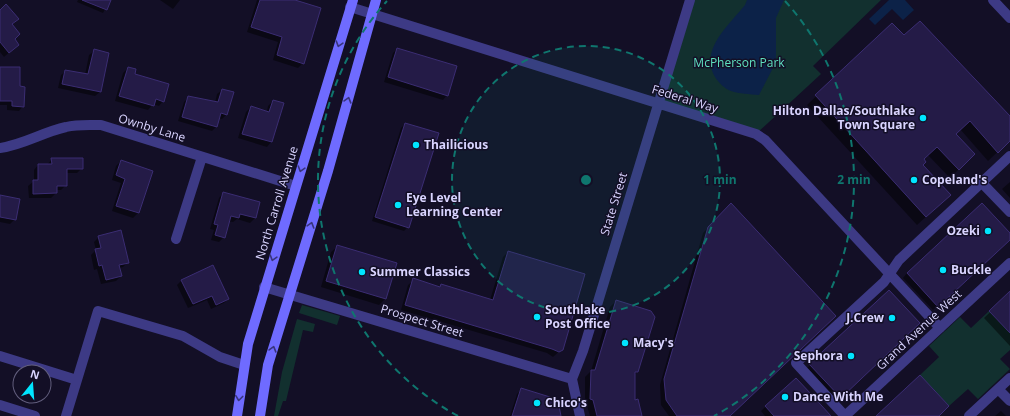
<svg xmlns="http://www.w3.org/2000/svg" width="1010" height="416" font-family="'Open Sans',sans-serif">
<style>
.green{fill:#12302f}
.water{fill:#0c2248}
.shadow{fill:#0007}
.building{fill:#241b47;stroke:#3b2d73}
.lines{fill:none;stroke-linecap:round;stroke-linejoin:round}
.minor{stroke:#3d3a85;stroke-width:10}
.secondary{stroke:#6f6bff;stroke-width:10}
.oneway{stroke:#38347d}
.ring{fill:none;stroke:#0f766e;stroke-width:2;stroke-dasharray:7 5}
.poi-dot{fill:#00e5ff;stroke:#130f26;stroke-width:1.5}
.labels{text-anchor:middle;stroke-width:3;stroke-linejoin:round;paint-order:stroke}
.park-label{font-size:12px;fill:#5fe0c0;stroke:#130f26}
.street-label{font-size:12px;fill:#d9d4ff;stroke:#130f26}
.poi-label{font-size:12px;font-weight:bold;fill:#d9d4ff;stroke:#130f26;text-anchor:start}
.centre{fill:#0f766e;stroke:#130f26;stroke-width:2}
.ring-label{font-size:12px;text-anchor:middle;font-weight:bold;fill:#0f766e;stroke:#130f26;stroke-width:3;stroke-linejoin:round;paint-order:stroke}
</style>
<rect width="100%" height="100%" fill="#130f26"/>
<path class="green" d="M690,0H881L813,66L821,74L756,134L658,104Z
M302,305L340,316L337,325L299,313Z
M1010,310V330L1008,331L1010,333V350L1000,359L1010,369L978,399L968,389L949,406L920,375L939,357L929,346L960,317L971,328L989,311L998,321Z
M297,319L315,324L313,332L303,330L286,401H283L278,416H274L282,372Z"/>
<path class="water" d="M747,0H784L776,18V62L759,95C750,94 739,94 731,91C725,89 718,82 715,77C699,50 729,25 745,5Z
M889,0H905L914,10L903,20L892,9L875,25L869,19Z"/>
<path class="shadow" d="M78,0H110L103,13L77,2Z
M160,0H180L173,9Z
M257,0H291L303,63L298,68L273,60L278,42L247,32Z
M0,11L17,19L11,25L13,49L4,57L0,52Z
M892,24L904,37L1010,118V140L988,161L960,129L955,134L965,163L950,178L928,155L923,160L921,165L941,203L917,225L807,105Z
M397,49L447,95L443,100L384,82L393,53Z
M94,51L100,92L95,96L58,88L61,75L66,71L85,75L89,55Z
M0,68L19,87L23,106L19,111L7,110V105H0Z
M128,68L163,101L159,106L153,104L148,110L115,101L123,73Z
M222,90L227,114L222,119L219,118L216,127L212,131L178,121L184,102L189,97L215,103L217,94Z
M273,101L271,142L267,147L238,138L246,112L251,107L267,112L268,106Z
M405,124L408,227L404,231L372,221L401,128Z
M52,159L82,168L77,173H66V185L61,190H56V193L51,198H29L28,186L34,181V170L38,165H47Z
M121,161L152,171L138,213L133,218L112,211L121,183L112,180L116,166Z
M1010,182V198L1002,189Z
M223,193L259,203L255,218L250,223L237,219L233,222L228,221L224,237L219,242L211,240L214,230L210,229L219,198Z
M0,196L15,219L10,224L0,222Z
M731,204L729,416H669L661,405L660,385L703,233Z
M1010,234V239L933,310L903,278L907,273Z
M99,237L128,262L123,267L119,268L121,276L116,281L101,284L97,269L94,270L91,255L96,250L94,242Z
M338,246L396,264L385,299L379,305L321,287L331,252Z
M508,252L562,349L553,357L547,353L401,310L408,285L414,280L439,287L441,285L490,300L503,257Z
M182,280L228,299L224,303L211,309L207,300L188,308L177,285Z
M889,291L919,323L836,402L805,370Z
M1010,293V346L984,318Z
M616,301L637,372L634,375V401L641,416H590L587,406L585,405V377L591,371L610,307Z
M796,379L830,416H765L761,411Z
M522,389L560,416H510L517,394Z
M1001,411L1006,416H995Z"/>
<path class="building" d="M82,0H111L107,10Z
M260,0H295L321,8L304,64L277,55L282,37L251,27Z
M6,4L19,19L12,24L20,34L15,39L19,45L9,53L0,42V10Z
M920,21L1010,116V141L998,153L970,121L956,134L975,154L959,170L937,147L924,159L926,162L923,165L951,195L926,217L815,95L892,23L904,35Z
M397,48L457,66L448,96L388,77Z
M94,49L109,53L101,92L62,84L65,70L88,74Z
M0,67H20V86L25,87L24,107L12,106V101H0Z
M128,67L136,69L135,74L169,84L164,102L156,99L154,106L119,96Z
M222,89L234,92L227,115L221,113L217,127L182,117L188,96L218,102Z
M273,100L284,103L272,142L242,134L251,106L269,112Z
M405,123L439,133L409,228L375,217Z
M51,158H83V169H67V186H57V193L33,194V180H38V164H52Z
M121,160L153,171L139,213L116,206L125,179L116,175Z
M223,192L260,202L256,218L240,214L239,218L231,216L225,238L215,235L218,225L214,224Z
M0,195L20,199L16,220L0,217Z
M731,203L836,316L730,416H677L666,400L664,379L708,227Z
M982,203L1010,233V240L938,307L907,273Z
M121,230L129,263L119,265L122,276L106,280L102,265L99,266L95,249L101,248L98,236Z
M337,245L397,263L386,299L326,281Z
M508,251L585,274L563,350L559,352L552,349L405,305L413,278L440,287L441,284L493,300Z
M213,265L229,299L216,305L212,296L193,304L181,280Z
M889,290L920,323L841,398L809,364Z
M1010,291V333L989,311Z
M616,300L651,311L655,317L638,372H635V400L638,399L642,416H597L593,400L590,399L591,370H595Z
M920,375L949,406L939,416H876Z
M796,378L812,395L831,416H774L765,406Z
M521,388L550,397L559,406L561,416H512Z"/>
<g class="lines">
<path class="minor" d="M993,0L1010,18
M350,7L756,134L765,140L940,328
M0,148C23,145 43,132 66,127C78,124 89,125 101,125L296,186
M982,183L1010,212
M176,239L202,157
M264,287L572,379
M0,356L77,380
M998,389L1010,401
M0,405L35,416
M66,416L98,311L183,336L220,357L244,365
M580,416L572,379L583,351L690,0
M845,416L796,363L884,282L899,260L1010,156
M845,416L1010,263
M969,416L1010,378"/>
<path class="secondary" d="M237,416L248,344L353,0
M260,416L268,365L328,171L376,0"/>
</g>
<defs><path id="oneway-chevron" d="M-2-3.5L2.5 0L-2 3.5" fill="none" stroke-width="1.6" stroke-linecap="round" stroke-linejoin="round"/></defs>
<g class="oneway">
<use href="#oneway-chevron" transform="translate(339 44) rotate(107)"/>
<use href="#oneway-chevron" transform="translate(348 100) rotate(-74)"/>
<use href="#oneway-chevron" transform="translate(301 169) rotate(107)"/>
<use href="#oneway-chevron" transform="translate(311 225) rotate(-73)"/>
<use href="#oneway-chevron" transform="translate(273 258) rotate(107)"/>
<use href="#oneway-chevron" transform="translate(273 349) rotate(-74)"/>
<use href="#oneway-chevron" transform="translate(239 398) rotate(97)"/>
</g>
<circle cx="586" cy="180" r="134" fill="#0f766e" fill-opacity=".12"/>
<g class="ring">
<circle cx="586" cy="180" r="134"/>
<path d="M458 416A268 268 0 0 1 387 1M785 1A268 268 0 0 1 714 416"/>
</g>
<g class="poi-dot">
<circle cx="923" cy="118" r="4"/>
<circle cx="416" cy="145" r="4"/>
<circle cx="914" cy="180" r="4"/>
<circle cx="398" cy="205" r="4"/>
<circle cx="988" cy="231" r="4"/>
<circle cx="943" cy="270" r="4"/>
<circle cx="362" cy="272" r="4"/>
<circle cx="537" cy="317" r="4"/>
<circle cx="892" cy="318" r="4"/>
<circle cx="625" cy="343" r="4"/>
<circle cx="851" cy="356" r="4"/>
<circle cx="785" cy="397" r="4"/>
<circle cx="537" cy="403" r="4"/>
</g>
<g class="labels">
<g class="park-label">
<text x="739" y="67">McPherson Park</text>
</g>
<g class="street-label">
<text transform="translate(685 99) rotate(17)" y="4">Federal Way</text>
<text transform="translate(152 128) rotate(17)" y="4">Ownby Lane</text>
<text transform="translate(277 203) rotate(-73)" y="4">North Carroll Avenue</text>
<text transform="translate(614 204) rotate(-73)" y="4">State Street</text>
<text transform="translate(422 321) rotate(17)" y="4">Prospect Street</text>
<text transform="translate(919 330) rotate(-43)" y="4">Grand Avenue West</text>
</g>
<g class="poi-label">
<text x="915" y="115" text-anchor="end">Hilton Dallas/Southlake<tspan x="915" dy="14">Town Square</tspan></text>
<text x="424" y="149">Thailicious</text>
<text x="922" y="184">Copeland's</text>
<text x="406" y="202">Eye Level<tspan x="406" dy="14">Learning Center</tspan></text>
<text x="980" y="235" text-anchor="end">Ozeki</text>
<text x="951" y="274">Buckle</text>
<text x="370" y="276">Summer Classics</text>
<text x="545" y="314">Southlake<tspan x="545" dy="14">Post Office</tspan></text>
<text x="884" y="322" text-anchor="end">J.Crew</text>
<text x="633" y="347">Macy's</text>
<text x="843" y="360" text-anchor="end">Sephora</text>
<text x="793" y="401">Dance With Me</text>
<text x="545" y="407">Chico's</text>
</g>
</g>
<circle cx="586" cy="180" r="6" class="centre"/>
<g class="ring-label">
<text x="720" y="184">1 min</text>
<text x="854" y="184">2 min</text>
</g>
<g transform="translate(32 384) rotate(17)"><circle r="19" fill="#130f26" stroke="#625e7d"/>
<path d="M0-3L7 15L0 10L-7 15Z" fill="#00e5ff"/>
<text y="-6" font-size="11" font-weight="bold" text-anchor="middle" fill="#d9d4ff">N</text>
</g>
</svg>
